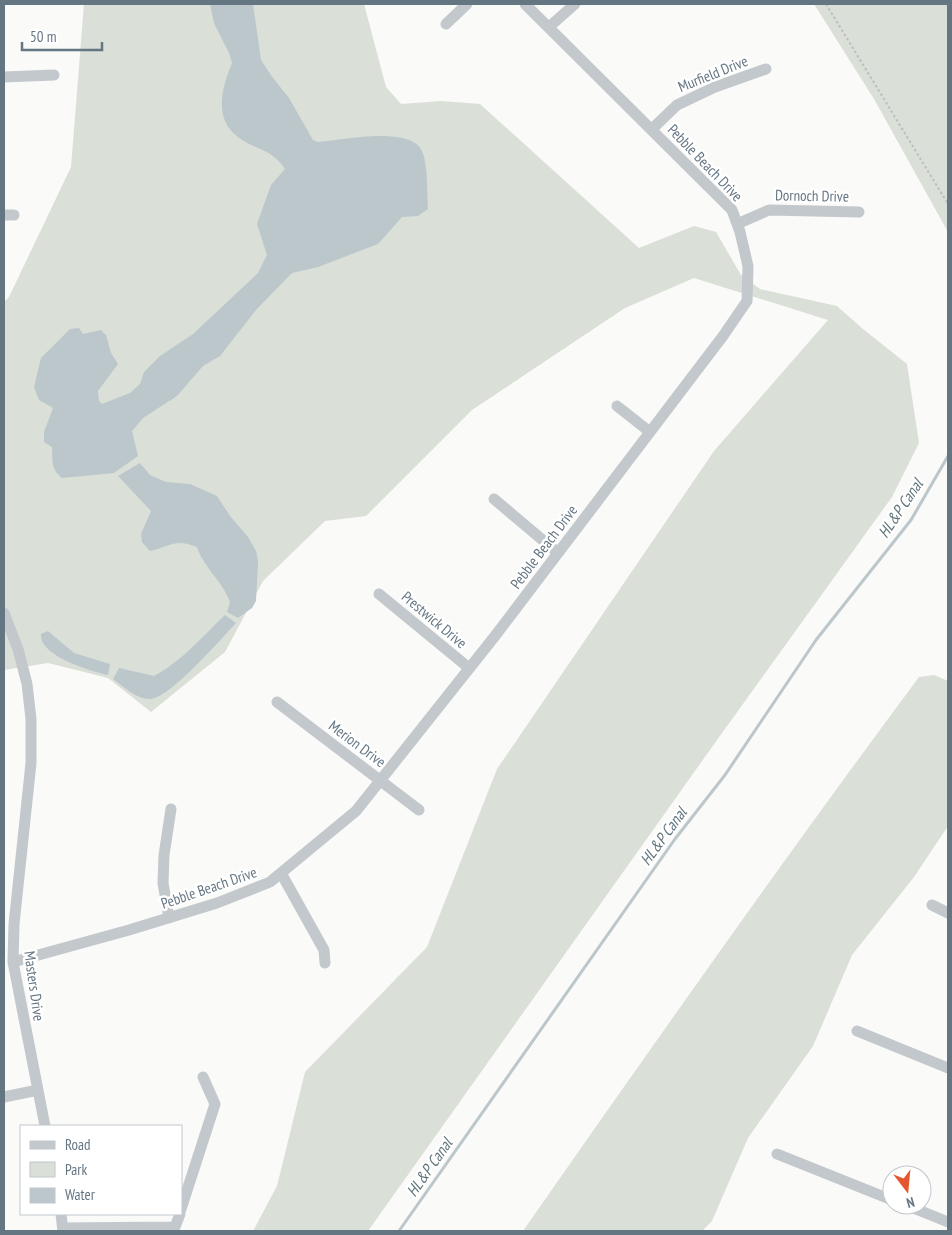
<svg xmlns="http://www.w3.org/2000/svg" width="952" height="1235" font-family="'PT Sans Narrow',sans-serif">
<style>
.green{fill:#dadfd7}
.water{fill:#bbc7cb}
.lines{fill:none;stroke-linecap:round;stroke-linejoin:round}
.stream{stroke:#bbc7cb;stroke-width:3}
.path{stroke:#bbbfc2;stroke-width:2;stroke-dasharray:2.5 2.5;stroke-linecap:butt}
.minor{stroke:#c3c8cc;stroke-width:11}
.labels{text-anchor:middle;stroke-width:5;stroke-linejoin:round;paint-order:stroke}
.street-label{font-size:15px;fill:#657683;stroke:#fff}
.water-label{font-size:16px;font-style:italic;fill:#60757c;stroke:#fff}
</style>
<rect width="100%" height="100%" fill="#fafaf8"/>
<path class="green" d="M84,4H364L386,87L401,104L441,101L480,104L639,248L694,226L716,232L741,275L760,289L837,306L863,329L907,364L919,443L892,497L712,747L368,1231H253L277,1186L305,1072L427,947L497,769L714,451L828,320L694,278L625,308L472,410L366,516L325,521L263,581L225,652L151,712L108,678L48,663L4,670V302L9,297L71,167Z
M814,4H948V232L874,99Z
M934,675L948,681V826L914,877L852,955L813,1046L748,1138L712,1221L702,1231H523C653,1045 783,860 919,677Z"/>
<path class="water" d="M210,4H253L261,60L273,78L289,98L313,140L318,142C340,140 411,125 422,151C428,164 427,194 428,209L418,216L402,217L378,244L318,267L292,273L256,310L220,356L203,366L177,396L143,418L132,431L138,456L114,473L62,478C50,468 53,461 52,447L44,442V432L53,408L39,400L34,387L41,358L70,329L79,328L83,334L101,330L106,335L111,353L118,364L98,391L99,401L102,404L130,393L140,384L144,372L160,356L193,334L258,273L267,255L257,224L271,185L285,169C271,148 256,151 238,137C213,118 222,88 232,63L229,53L214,23Z
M140,463L150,475L166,482L190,484L217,496L230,516L248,537L256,551L258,561L256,601L252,608L238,618L227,612L230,602C223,582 204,568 197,547C175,538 171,546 150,551L142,542L141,534L151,511L118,476Z
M225,615L236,623C221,639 169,699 150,699C136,699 124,687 113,679L119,668L154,676C182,661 203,636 225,615Z
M48,631L74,653L110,664L108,675C90,671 39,656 41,634Z"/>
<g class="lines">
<path class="stream" d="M399,1231L675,839L725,775L816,640L911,520L948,456"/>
<path class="path" d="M826,4L948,204"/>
<path class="minor" d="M446,24L467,4
M549,27L575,4
M4,77L54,75
M652,129L677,105L715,87L766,69
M4,215H14
M737,224L769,210L859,212
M617,406L650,432
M494,499L558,553
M379,594L469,668
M4,613L18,649L27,684L31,719V763L14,924L13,962L45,1126
M277,702L419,810
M281,873L324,950L325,963
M932,905L948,913
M169,918L163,883L164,855L171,809
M13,962L129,930L217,903L270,882L356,811L495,636L723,336L747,301L748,266L740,232L732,210L525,4
M857,1031L948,1068
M4,1097L38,1090
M777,1154L892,1200
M906,1205L948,1222
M181,1209L215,1104L203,1077
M61,1214L63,1231
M63,1228L175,1227L180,1214"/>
</g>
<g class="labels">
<g class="street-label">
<text transform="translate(713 74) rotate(-22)" y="5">Murfield Drive</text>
<text transform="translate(705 163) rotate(46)" y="5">Pebble Beach Drive</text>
<text transform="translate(812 196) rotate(1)" y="5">Dornoch Drive</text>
<text transform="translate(544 547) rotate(-53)" y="5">Pebble Beach Drive</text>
<text transform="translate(434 620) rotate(40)" y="5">Prestwick Drive</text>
<text transform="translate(357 744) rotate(37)" y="5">Merion Drive</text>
<text transform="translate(209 888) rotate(-19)" y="5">Pebble Beach Drive</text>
<text transform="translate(34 986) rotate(82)" y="5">Masters Drive</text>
</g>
<g class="water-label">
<text transform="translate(900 508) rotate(-56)" y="6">HL&amp;P Canal</text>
<text transform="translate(663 836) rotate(-54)" y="6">HL&amp;P Canal</text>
<text transform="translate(429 1167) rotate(-55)" y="6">HL&amp;P Canal</text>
</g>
</g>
<rect width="952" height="1235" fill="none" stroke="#657683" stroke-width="10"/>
<rect x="20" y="1125" width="162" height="90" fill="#ffffff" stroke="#c1c8cd"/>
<rect x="30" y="1141" width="25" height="8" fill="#c3c8cc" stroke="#c1c8cd"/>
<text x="65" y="1150" font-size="15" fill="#657683">Road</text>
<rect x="30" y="1162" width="25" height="15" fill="#dadfd7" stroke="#c1c8cd"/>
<text x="65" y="1175" font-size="15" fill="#657683">Park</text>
<rect x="30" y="1188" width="25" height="15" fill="#bbc7cb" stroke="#c1c8cd"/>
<text x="65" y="1200" font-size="15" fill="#657683">Water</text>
<g transform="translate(907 1190) rotate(164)"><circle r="24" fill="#ffffff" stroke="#c1c8cd"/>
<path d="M0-4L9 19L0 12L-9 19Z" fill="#e4572e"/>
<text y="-8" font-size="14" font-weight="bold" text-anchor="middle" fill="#657683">N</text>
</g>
<path d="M22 42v8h80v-8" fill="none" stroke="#657683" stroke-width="2.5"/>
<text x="30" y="42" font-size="15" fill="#657683" stroke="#ffffff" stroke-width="4" paint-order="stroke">50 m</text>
</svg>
